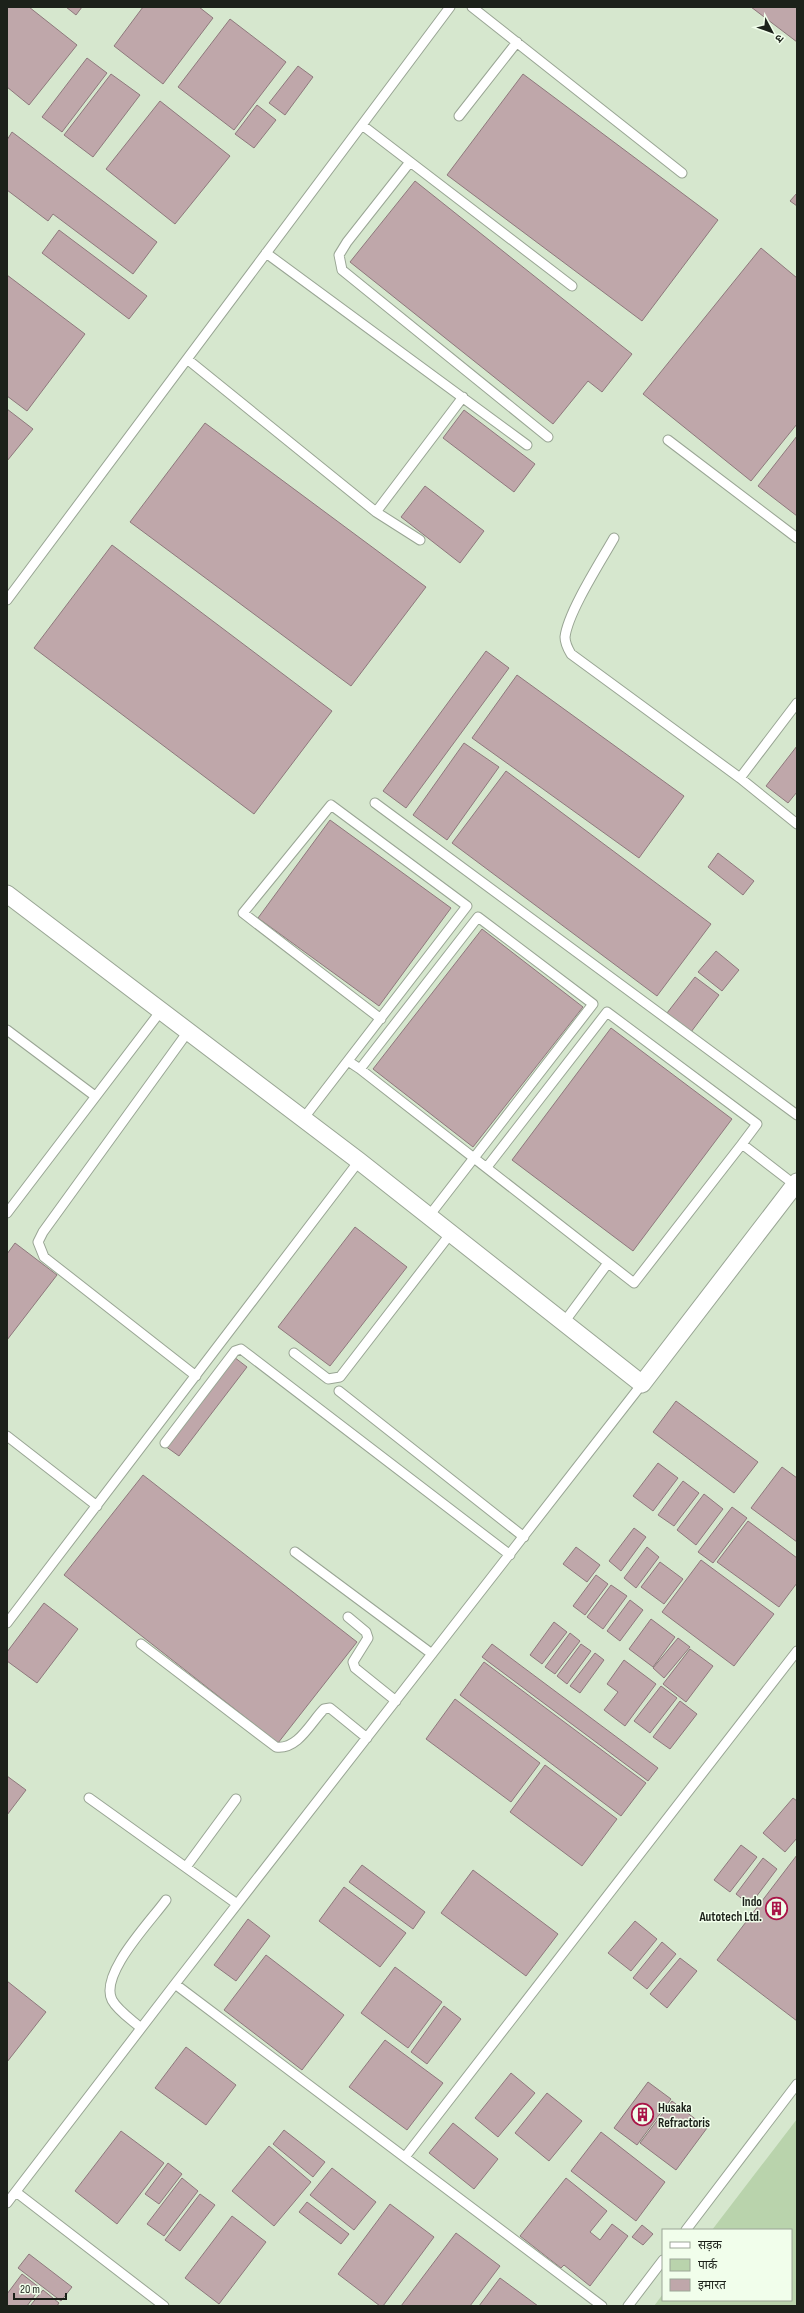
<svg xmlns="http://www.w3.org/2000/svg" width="804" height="2313" font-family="'Sofia Sans Condensed','Noto Sans Devanagari',sans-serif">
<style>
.built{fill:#d6e7ce;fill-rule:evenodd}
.green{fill:#b9d3ac}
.building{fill:#bfa7aa;stroke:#8e797c}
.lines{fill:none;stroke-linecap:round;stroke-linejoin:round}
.lane-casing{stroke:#99a594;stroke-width:11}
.street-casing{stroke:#99a594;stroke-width:19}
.lane{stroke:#fff;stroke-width:9}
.street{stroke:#fff;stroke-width:17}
.labels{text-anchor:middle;stroke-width:3;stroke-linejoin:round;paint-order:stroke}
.poi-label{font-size:13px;font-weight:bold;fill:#1c211a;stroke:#f1feeb;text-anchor:end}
</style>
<rect width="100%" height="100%" fill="#e4f0de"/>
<path class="built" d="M7,7H797V2306H7ZM663,2230H791V2300H663Z"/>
<path class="green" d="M797,2119V2306H654L663,2294V2300H791V2230H712Z"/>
<path class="building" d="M7,7H29L77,45L29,105L7,87Z
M66,7H82L76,15Z
M143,7H199L213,18L163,84L114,46Z
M751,7H797V42Z
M230,19L286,62L234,130L178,87Z
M87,58L107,73L62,132L42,117Z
M298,66L313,77L285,115L269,103Z
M111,74L140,95L93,157L64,135Z
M523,74L718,220L642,321L447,175Z
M160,101L230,156L175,224L106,169Z
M257,105L276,120L254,148L235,134Z
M12,132L157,242L133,274L53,214L48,221L7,190V140Z
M415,181L632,354L602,392L588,381L553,424L350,262Z
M797,193V206L790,201Z
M59,230L147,296L129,319L42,253Z
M761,248L797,278V424L751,481L643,394Z
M7,275L85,334L27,411L7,396Z
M7,409L33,429L7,461Z
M464,410L535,464L514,492L443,438Z
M205,423L426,587L351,686L130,522Z
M797,436V516L758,486Z
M425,486L484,531L460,563L401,517Z
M112,545L332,711L254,814L34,648Z
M486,651L509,668L406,808L383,791Z
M517,675L684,796L639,858L472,738Z
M464,743L499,767L447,840L413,815Z
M797,746V792L788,803L766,786Z
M506,771L711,924L657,996L452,843Z
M330,820L451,908L379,1006L258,918Z
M718,853L754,881L743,895L708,867Z
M482,929L583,1007L473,1147L373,1069Z
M716,951L739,970L722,991L698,972Z
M695,977L719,995L691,1032L667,1013Z
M611,1028L732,1119L633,1251L512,1160Z
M355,1227L407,1267L330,1366L278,1327Z
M15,1243L57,1275L7,1340V1254Z
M234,1357L247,1367L179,1456L165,1446Z
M676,1401L758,1462L734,1493L653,1432Z
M658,1463L678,1478L653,1511L633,1496Z
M782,1467L797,1478V1542L751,1508Z
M143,1475L357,1642L278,1743L64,1575Z
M683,1481L699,1493L674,1526L658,1515Z
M704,1494L723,1509L696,1545L677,1530Z
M732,1507L747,1518L713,1563L698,1552Z
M748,1521L797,1558V1583L779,1607L717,1562Z
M634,1528L646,1537L621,1571L609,1561Z
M576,1547L600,1565L587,1582L563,1564Z
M647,1547L659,1557L636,1588L624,1578Z
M701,1560L774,1614L734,1666L662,1612Z
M660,1562L683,1579L664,1604L641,1587Z
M596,1575L608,1584L585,1615L573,1606Z
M611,1585L627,1596L603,1629L587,1617Z
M630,1600L643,1610L620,1641L607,1631Z
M44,1603L78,1629L37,1683L7,1661V1652Z
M651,1619L675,1637L653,1667L629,1649Z
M554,1622L567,1632L542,1664L530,1655Z
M570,1633L580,1641L555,1674L545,1667Z
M678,1638L690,1647L664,1678L653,1668Z
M492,1644L658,1768L648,1781L482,1657Z
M581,1644L591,1651L567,1684L557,1676Z
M690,1649L713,1666L686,1702L663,1684Z
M595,1653L604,1660L580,1693L570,1686Z
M624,1660L656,1684L625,1726L604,1710L618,1692L607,1684Z
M484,1662L646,1783L621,1816L460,1695Z
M661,1686L677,1698L650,1733L634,1721Z
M455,1699L540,1763L511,1802L426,1739Z
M680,1701L697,1714L670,1749L653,1737Z
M545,1765L617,1819L582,1866L510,1812Z
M7,1776L26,1790L7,1815Z
M793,1798L797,1801V1838L785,1852L763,1833Z
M741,1845L757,1857L730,1892L714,1880Z
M797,1855V2021L717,1960Z
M763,1858L777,1869L750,1905L736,1894Z
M362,1865L425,1912L413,1929L349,1882Z
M473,1870L558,1934L526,1976L441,1913Z
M344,1887L406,1933L380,1967L319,1921Z
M248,1919L270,1936L236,1981L214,1965Z
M635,1921L657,1939L631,1971L608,1953Z
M662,1942L676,1954L647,1989L633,1978Z
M266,1955L344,2015L302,2070L224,2010Z
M680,1958L697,1971L667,2008L650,1994Z
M395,1967L442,2002L408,2048L361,2013Z
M7,1981L46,2012L7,2062Z
M444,2006L461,2019L427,2064L411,2052Z
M385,2040L443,2083L407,2130L349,2087Z
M186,2047L236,2085L206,2125L155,2088Z
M511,2073L535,2093L498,2137L475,2118Z
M648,2082L671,2099L637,2145L614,2128Z
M547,2093L582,2121L549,2161L515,2133Z
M672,2101L707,2128L676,2170L640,2143Z
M453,2123L498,2159L474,2189L429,2153Z
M284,2130L325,2162L313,2177L273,2144Z
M121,2131L164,2163L117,2224L75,2191Z
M601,2132L665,2182L636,2221L571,2171Z
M269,2146L311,2182L274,2226L232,2191Z
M168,2163L182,2174L159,2204L145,2194Z
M332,2168L376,2202L354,2230L310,2195Z
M182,2178L198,2191L164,2236L147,2224Z
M566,2178L607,2211L590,2232L600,2240L612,2224L628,2236L590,2286L564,2265L561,2268L520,2236Z
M200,2194L215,2205L180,2251L165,2240Z
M307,2202L349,2234L341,2244L299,2212Z
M390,2204L434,2237L383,2306H380L338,2274Z
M232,2216L266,2242L219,2304L185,2278Z
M642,2225L653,2234L643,2245L632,2237Z
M456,2233L500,2266L470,2306H401Z
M29,2254L72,2287L61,2301L18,2268Z
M22,2274L40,2288L27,2306H7V2294Z
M500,2278L538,2306H479Z
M43,2290L59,2303L57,2306H30Z"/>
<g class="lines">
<defs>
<path id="lane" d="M472,7L682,173
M459,116L517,42
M362,125L572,286
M410,162L347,242L339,255L342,270L548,437
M266,253L527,445
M187,359L376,512L420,540
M668,440L797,538
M376,512L463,397
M614,538C601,561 568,612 565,637C565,644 568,649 571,654L740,778L797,824
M7,600L450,7
M740,778L797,703
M375,803L797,1115
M7,1030L95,1096
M187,1033L43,1232L38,1242L44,1257L196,1376
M348,1061L360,1069L478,917L593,1004L429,1216
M360,1069L634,1283L742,1144L795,1185
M303,1119L467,906L331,805L243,913L381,1019
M487,1167L607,1012L757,1124L742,1144
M7,1213L160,1012
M565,1321L608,1263
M294,1353L328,1379L340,1377L451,1233
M339,1391L524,1537
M7,1436L97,1506
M165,1443L235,1351L241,1349L510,1555
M295,1552L432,1654
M348,1617L366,1632L368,1638L353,1662L355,1668L396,1701
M7,1623L359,1161
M141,1644L276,1747C298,1750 311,1722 324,1709L330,1708L335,1712L367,1738
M89,1798L237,1904
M186,1867L236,1799
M175,1984L602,2306
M141,2028C132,2020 118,2011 112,2000C99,1974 151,1921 166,1900
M405,2157L797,1651
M16,2192L164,2306
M7,2203L175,1984L642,1384
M686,2230L797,2084
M628,2306L663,2260"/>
<path id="street" d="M7,894L359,1161L642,1384L797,1182"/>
</defs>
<use href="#lane" class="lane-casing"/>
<use href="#street" class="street-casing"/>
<use href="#lane" class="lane"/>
<use href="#street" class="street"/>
</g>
<defs>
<symbol id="building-ring" viewBox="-11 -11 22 22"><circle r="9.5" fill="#f1feeb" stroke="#a91448" stroke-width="1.5"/><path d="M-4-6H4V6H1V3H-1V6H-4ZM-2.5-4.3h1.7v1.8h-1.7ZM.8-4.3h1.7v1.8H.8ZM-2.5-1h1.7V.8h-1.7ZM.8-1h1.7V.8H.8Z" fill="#a91448"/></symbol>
</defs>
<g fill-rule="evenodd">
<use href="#building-ring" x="764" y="1896" width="25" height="25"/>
<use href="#building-ring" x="630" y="2102" width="25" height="25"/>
</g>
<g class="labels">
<g class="poi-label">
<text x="762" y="1906">Indo<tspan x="762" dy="15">Autotech Ltd.</tspan></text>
<text x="658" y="2112" text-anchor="start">Husaka<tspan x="658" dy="15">Refractoris</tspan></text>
</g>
</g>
<rect width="804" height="2313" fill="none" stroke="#1c211a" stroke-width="16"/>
<rect x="662" y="2229" width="130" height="72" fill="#f1feeb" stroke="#9ca697"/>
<rect x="670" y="2242" width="20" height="6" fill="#ffffff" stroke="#9ca697"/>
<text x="698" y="2249" font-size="12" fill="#1c211a">सड़क</text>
<rect x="670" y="2259" width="20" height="12" fill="#b9d3ac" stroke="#9ca697"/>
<text x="698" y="2269" font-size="12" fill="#1c211a">पार्क</text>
<rect x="670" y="2279" width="20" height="12" fill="#bfa7aa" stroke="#9ca697"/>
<text x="698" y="2289" font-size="12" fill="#1c211a">इमारत</text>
<g transform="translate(772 32) rotate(131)" stroke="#f1feeb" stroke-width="3" paint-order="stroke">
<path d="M0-3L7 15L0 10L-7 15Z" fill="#1c211a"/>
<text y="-6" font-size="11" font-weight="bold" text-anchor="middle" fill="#1c211a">उ</text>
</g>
<path d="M14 2293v6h52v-6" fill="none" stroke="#1c211a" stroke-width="2"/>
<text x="20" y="2293" font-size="12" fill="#1c211a" stroke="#f1feeb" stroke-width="3" paint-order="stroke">20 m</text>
</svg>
